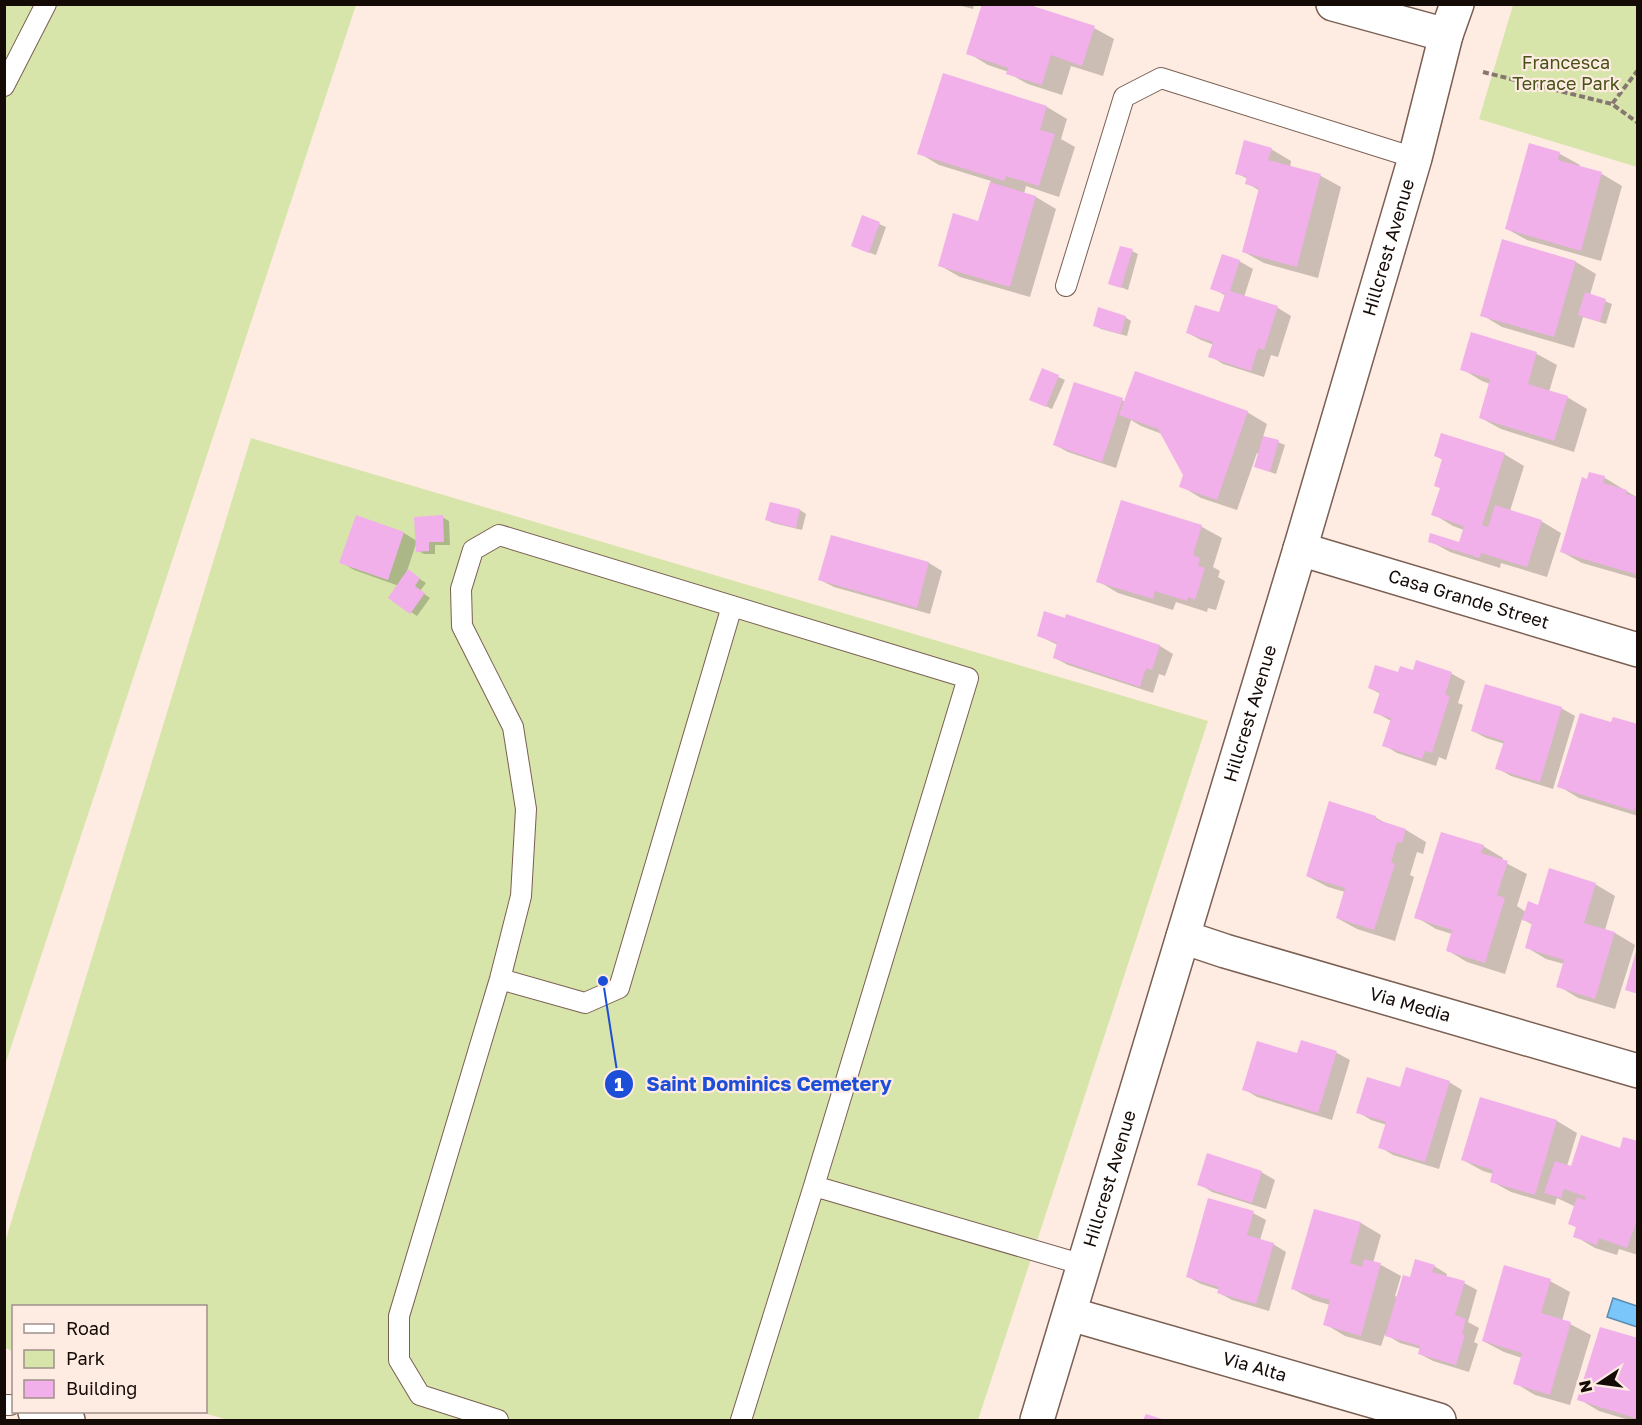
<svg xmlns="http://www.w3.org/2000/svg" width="1642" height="1425" font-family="'Golos Text',sans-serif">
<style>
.green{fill:#d7e5aa}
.water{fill:#7ac5fa;stroke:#5b8db1;stroke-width:1.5}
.shadow{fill:#0003}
.building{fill:#f1b0ea}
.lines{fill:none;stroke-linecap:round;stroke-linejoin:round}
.lane-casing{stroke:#7a5f52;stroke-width:22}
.street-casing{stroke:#7a5f52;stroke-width:36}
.path{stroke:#867871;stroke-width:4;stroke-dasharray:6 3;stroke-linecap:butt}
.lane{stroke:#fff;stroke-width:20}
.street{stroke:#fff;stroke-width:33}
.labels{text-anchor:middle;stroke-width:4.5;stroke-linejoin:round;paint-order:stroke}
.park-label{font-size:18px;fill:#475217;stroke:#feebe2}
.street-label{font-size:18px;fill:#140a06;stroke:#feebe2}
.leader{fill:none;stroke:#1d4ed8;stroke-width:2}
.callout-dot{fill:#1d4ed8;stroke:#feebe2;stroke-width:2}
.mark-label{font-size:18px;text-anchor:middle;font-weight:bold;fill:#fff}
.callout-label{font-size:20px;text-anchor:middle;font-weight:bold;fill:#1d4ed8;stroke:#feebe2;stroke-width:4.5;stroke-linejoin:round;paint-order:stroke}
</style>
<rect width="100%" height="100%" fill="#feebe2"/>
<path class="green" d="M5,5H356L5,1065Z
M1513,5H1637V167L1479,119Z
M251,438L1208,721L978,1420H228L200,1412H206V1306H14L13,1351L5,1348V1242Z"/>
<path class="water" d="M1613,1298L1637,1306V1327L1607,1317Z"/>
<path class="shadow" d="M954,4H974L973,9Z
M1094,28L1114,39L1103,76L1071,66L1062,95L1028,84L1008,73L1009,72L988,65L968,53Z
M944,75L1047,107L1067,119L1061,139L1075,147L1059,197L1026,186L1024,194L1036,197L1056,209L1030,297L960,277L939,265L979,222L991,181L939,165L919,153Z
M1531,145L1560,154L1580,165L1579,168L1602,174L1622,186L1601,261L1527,240L1507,229Z
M1271,149L1291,161L1290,168L1321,176L1341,187L1318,278L1264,263L1244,252L1260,191L1247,183L1248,179L1236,173Z
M863,217L886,227L876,255L859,249Z
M1503,241L1576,262L1596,274L1590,295L1612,304L1606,324L1583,317L1574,348L1502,327L1482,315Z
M1132,251L1138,254L1128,290L1110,283Z
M1239,261L1253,269L1244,297L1278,308L1291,316L1278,357L1271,355L1264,377L1223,364L1210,356L1214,345L1201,340L1188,333L1220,314L1226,296L1212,288Z
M1125,317L1131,321L1127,336L1101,329L1094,325Z
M1472,334L1537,354L1557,365L1549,392L1567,397L1587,409L1574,452L1501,429L1481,418L1490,384L1482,381L1462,369Z
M1043,370L1065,380L1052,409L1037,402Z
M1122,400L1126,402L1247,412L1267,424L1263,437L1278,442L1285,445L1276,474L1256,467L1259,454L1257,453L1237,510L1201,498L1181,486L1185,475L1162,434L1141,426L1131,420L1116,468L1068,452L1055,445Z
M1504,454L1524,466L1510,511L1541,521L1561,533L1547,577L1501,563L1500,568L1450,552L1430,541L1460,544L1464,530L1453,526L1433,514L1441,488L1443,460L1436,456Z
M1590,474L1605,478L1638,498V579L1582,563L1562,552Z
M1122,502L1202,527L1222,538L1213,567L1220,571L1218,577L1225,581L1216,610L1208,608L1207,612L1176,602L1173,610L1118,593L1098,581Z
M800,510L806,514L802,530L773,523L767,520Z
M442,517L449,521L450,545H435V554H424L418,551Z
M404,533L417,541L407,571L426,583L420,591L430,598L417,616L390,598L399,586L354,570L341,562Z
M832,537L929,563L942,571L930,614L834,587L820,580Z
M1067,616L1160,646L1173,654L1165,676L1159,674L1153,693L1068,665L1055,658L1058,645L1039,636L1066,620Z
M1417,662L1452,674L1465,681L1458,703L1463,705L1446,760L1439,757L1436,766L1397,753L1384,745L1391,721L1375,712L1381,694L1369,688L1399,674L1414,672Z
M1561,708L1575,716L1553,789L1511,776L1497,768L1505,744L1486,738L1473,731Z
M1612,724L1638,726V816L1579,798L1559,786Z
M1375,817L1389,825L1406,830L1426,842L1423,854L1417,852L1410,875L1414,877L1395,941L1357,929L1337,918L1345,892L1328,887L1307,876Z
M1483,846L1503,858L1502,861L1527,874L1517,906L1526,912L1595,884L1615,896L1605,930L1615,933L1635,945L1615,1009L1578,998L1558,986L1564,964L1546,959L1526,947L1533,925L1522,919L1505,974L1467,962L1447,950L1452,934L1436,929L1416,917Z
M1302,1042L1337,1053L1350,1060L1332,1120L1257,1097L1244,1089L1298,1055Z
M1449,1082L1462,1090L1439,1169L1393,1155L1380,1147L1387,1125L1371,1120L1358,1112L1401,1089Z
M1481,1099L1557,1121L1577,1133L1567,1166L1572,1168L1638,1143V1255L1619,1249L1617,1255L1595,1248L1575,1236L1578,1228L1570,1224L1576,1207L1557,1198L1555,1205L1511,1192L1491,1181L1493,1174L1483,1171L1463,1160Z
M1261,1172L1275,1180L1266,1209L1212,1192L1199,1184Z
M1315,1210L1361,1223L1381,1235L1373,1263L1381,1265L1401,1276L1395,1296L1398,1297L1411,1279L1434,1266L1447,1274L1446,1277L1464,1283L1477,1290L1468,1322L1479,1328L1474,1342L1478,1344L1469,1372L1433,1361L1420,1354L1421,1349L1400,1343L1385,1334L1381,1346L1345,1336L1325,1324L1330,1305L1313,1300L1293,1289Z
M1253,1213L1266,1220L1260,1240L1273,1244L1286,1252L1269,1311L1232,1300L1219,1293L1220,1290L1201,1284L1188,1277Z
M1550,1281L1570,1292L1562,1321L1570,1324L1591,1335L1570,1405L1535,1395L1515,1383L1522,1358L1504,1352L1483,1341Z
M1638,1340V1420H1629L1599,1411L1579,1399Z"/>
<path class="building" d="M982,4H1027L1095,26L1082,66L1051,55L1042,85L1006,74L1008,68L966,54Z
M943,73L1047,106L1040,130L1055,134L1039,186L1006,176L1004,181L917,154Z
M1244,140L1272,148L1268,160L1321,174L1297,267L1242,252L1259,188L1245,184L1247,177L1235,174Z
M1529,143L1560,152L1558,160L1602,172L1581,251L1505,229Z
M990,182L1036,196L1010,287L938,266L953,213L978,221Z
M862,215L880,222L869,253L851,246Z
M1502,239L1576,261L1554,337L1480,316Z
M1120,246L1133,249L1121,288L1108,284Z
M1222,254L1240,260L1230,291L1278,306L1264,350L1258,348L1251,371L1208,357L1213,342L1186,333L1195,305L1219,312L1225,294L1210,289Z
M1585,292L1606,299L1600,322L1578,315Z
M1098,307L1126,316L1121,334L1093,326Z
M1471,332L1537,352L1528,384L1568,396L1554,441L1479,418L1490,379L1460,370Z
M1042,368L1059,375L1046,407L1029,400Z
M1135,371L1248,411L1217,500L1179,487L1183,475L1158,429L1119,415Z
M1074,382L1123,398L1102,462L1053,445Z
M1441,433L1505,453L1482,525L1488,527L1495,505L1542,520L1527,567L1481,553L1480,558L1428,542L1430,533L1459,542L1464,526L1431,515L1440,488L1434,486L1442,459L1434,456Z
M1263,436L1279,440L1270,472L1254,467Z
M1589,472L1605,476L1603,483L1627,490L1626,494L1638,497V575L1560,552L1582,477L1587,479Z
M1121,500L1202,525L1193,555L1200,558L1198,566L1205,568L1195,600L1188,597L1187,601L1155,591L1153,599L1096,582Z
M770,502L800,509L796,528L765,520Z
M356,515L404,532L388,580L339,563Z
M443,515L444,542H429V551L416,552L414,517Z
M831,535L929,562L917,608L818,580Z
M408,569L420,578L415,586L425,593L410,614L388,598Z
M1044,611L1065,618L1066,614L1160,645L1152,670L1146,668L1140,687L1053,658L1057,643L1037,636Z
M1416,660L1452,672L1445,695L1450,696L1432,753L1425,751L1422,759L1382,746L1391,718L1373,713L1380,692L1368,688L1375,665L1398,672L1400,666L1413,670Z
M1485,684L1562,707L1540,782L1495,769L1504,741L1471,731Z
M1580,713L1611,722L1613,717L1638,724V800L1634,811L1557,787Z
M1329,801L1376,816L1375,819L1406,829L1402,843L1397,842L1391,862L1395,864L1374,930L1336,918L1345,888L1306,876Z
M1441,832L1484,845L1481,853L1508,861L1497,895L1505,898L1485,963L1446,951L1452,930L1414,918Z
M1549,868L1596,883L1584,923L1615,932L1595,999L1556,987L1564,960L1525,948L1532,923L1522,920L1528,901L1538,905Z
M1637,948H1638V994L1625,990Z
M1301,1040L1337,1051L1318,1113L1242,1090L1257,1041L1297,1053Z
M1406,1067L1450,1081L1425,1162L1378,1148L1386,1122L1356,1113L1367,1077L1400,1087Z
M1480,1097L1557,1120L1535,1195L1490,1182L1493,1170L1461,1160Z
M1581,1135L1620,1148L1623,1137L1638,1141V1217L1627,1248L1599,1238L1597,1245L1573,1237L1576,1227L1568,1224L1577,1197L1585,1200L1586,1197L1564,1189L1561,1198L1544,1193L1555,1161L1571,1166Z
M1207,1153L1262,1171L1252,1203L1197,1185Z
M1208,1198L1254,1211L1247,1235L1274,1243L1256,1304L1217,1293L1219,1287L1186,1277Z
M1314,1209L1361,1222L1350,1263L1362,1267L1364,1259L1381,1263L1361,1336L1323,1325L1330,1300L1291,1289Z
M1415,1259L1435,1265L1432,1272L1465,1281L1455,1315L1466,1319L1462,1334L1465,1335L1456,1365L1418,1354L1420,1346L1385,1336L1403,1275L1410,1277Z
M1504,1265L1551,1279L1541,1313L1571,1322L1550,1395L1513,1384L1522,1353L1482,1341Z
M1600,1327L1638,1338V1419L1577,1400Z
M1146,1414L1165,1420H1143Z"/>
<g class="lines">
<defs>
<path id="lane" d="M4,86L46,4
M1066,286L1124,97L1161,78L1415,158
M500,979L585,1003L619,988L732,606
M814,1186L1084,1265
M4,1405H10
M498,1420L420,1395L399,1360V1316L500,979L521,896L526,809L513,727L462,626L461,589L473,550L499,535L968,678L814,1186L741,1420"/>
<g id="street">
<path d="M1333,4L1446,35"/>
<path id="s1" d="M1300,549L1638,650"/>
<path id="s2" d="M1183,937L1225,951L1638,1071"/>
<path id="s3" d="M1070,1314L1439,1420"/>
<path d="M35,1412L68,1420"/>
<path id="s4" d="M1037,1420L1300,549L1415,158L1446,35L1457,4"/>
</g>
</defs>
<use href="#lane" class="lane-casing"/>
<use href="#street" class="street-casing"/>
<path class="path" d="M1638,70L1612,104L1638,123
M1483,72L1612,104"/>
<use href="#lane" class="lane"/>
<use href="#street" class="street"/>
</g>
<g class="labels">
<g class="park-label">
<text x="1566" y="69">Francesca<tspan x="1566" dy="21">Terrace Park</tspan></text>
</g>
<g class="street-label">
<text dy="6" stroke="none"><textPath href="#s4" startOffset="1224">Hillcrest Avenue</textPath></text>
<text dy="6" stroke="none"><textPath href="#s1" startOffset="176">Casa Grande Street</textPath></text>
<text dy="6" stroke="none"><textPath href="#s4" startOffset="738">Hillcrest Avenue</textPath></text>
<text dy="6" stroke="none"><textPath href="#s2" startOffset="237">Via Media</textPath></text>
<text dy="6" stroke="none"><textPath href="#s4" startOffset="252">Hillcrest Avenue</textPath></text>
<text dy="6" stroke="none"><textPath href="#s3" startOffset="192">Via Alta</textPath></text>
</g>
</g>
<path class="leader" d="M603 981L619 1084"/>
<g class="callout-dot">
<circle cx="603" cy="981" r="6"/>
<circle cx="619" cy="1084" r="15"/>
</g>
<g class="mark-label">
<text x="619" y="1091">1</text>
</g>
<g class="callout-label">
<text x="769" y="1091">Saint Dominics Cemetery</text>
</g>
<rect width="1642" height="1425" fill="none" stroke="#140a06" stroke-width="12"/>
<rect x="12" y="1305" width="195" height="108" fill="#feebe2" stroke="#a0918a" stroke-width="1.5"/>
<rect x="24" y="1324" width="30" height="9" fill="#ffffff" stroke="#a0918a" stroke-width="1.5"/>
<text x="66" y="1335" font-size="18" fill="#140a06">Road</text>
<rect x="24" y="1350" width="30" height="18" fill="#d7e5aa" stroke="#a0918a" stroke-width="1.5"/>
<text x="66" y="1365" font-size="18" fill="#140a06">Park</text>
<rect x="24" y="1380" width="30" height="18" fill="#f1b0ea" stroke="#a0918a" stroke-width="1.5"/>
<text x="66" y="1395" font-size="18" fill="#140a06">Building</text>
<g transform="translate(1600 1383) rotate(257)" stroke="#feebe2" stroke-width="4.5" paint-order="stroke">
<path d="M0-4.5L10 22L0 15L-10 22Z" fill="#140a06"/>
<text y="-9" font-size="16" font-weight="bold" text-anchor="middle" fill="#140a06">N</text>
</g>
</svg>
